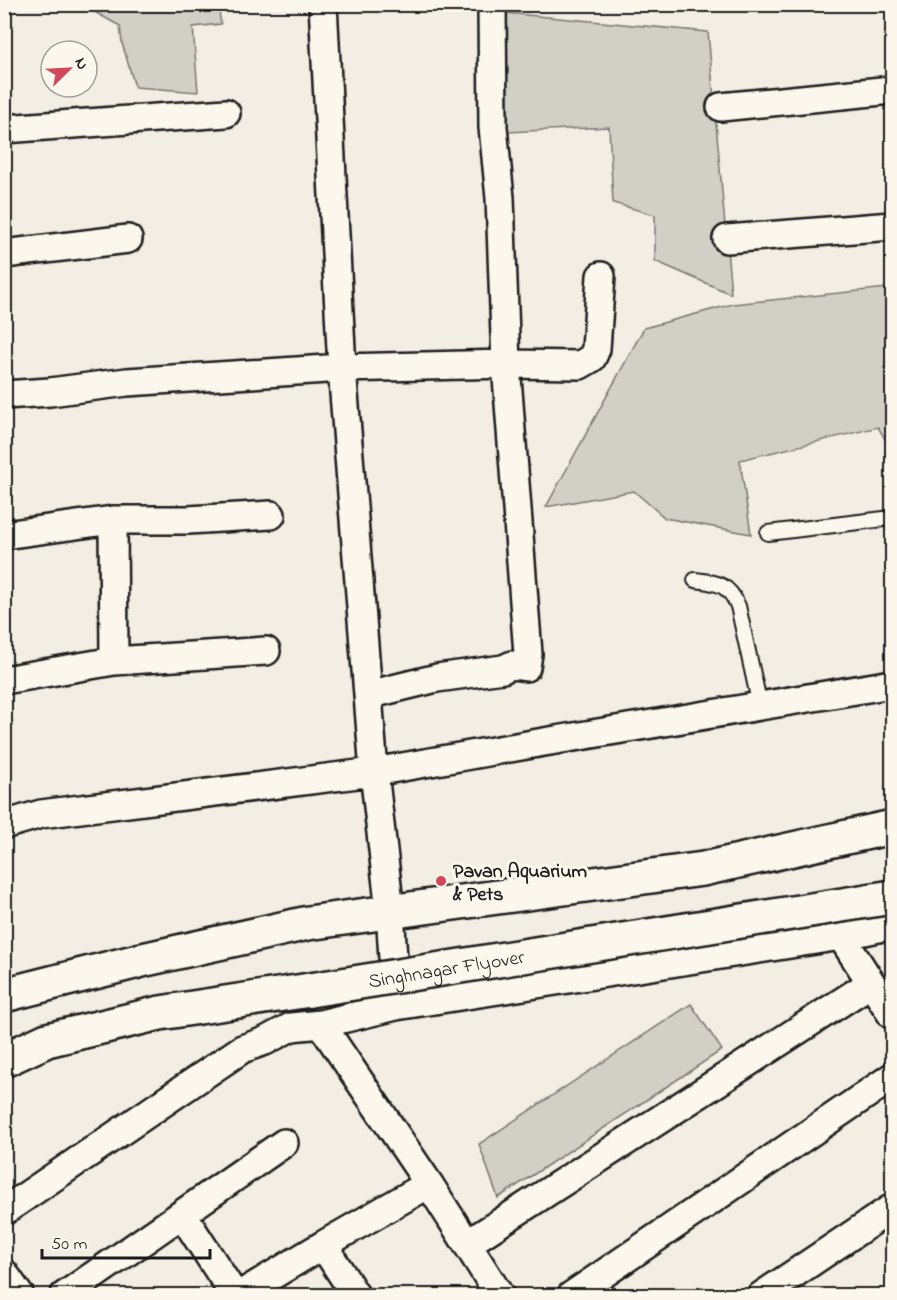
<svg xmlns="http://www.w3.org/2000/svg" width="897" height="1300" font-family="'Indie Flower',sans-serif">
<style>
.green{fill:#d2cfc6;stroke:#777671;stroke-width:1.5}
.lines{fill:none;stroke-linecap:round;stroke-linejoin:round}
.lane-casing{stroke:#1c1c1c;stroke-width:18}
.street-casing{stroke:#1c1c1c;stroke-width:32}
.secondary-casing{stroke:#1c1c1c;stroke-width:38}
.primary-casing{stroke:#1c1c1c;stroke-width:38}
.lane{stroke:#fbf7ec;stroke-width:14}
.street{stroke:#fbf7ec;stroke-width:27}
.secondary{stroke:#fbf7ec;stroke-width:33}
.primary{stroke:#fbf7ec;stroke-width:33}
.primary-bridge-casing{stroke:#1c1c1c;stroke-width:38;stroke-linecap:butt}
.primary-bridge{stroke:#fbf7ec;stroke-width:33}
.poi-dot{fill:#d1495b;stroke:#fbf7ec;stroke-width:2}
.labels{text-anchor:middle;stroke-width:6;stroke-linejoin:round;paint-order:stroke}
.poi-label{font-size:20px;font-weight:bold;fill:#1c1c1c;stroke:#fbf7ec;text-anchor:start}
.street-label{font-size:20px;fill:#1c1c1c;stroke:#fbf7ec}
</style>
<rect width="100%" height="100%" fill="#f2eee4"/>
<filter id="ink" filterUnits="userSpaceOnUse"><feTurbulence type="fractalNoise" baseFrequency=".0167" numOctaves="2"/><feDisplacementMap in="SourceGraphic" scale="12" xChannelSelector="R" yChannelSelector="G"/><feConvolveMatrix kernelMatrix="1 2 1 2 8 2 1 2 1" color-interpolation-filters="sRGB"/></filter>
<g filter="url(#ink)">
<path class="green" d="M82,5H218L221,24L193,27L198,92L135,87L122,43L120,26Z
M505,13L708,32L731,294L655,261V215L613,203L609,127L507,132Z
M887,288L892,384V451L878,427L740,460L751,534L665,518L634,491L546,507L644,328L733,304Z
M691,1004L722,1050L498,1198L479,1144Z"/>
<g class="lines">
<defs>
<path id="lane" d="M768,533L892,518
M695,580C717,583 728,583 738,606L760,706"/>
<path id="street" d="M323,4L342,368L368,695L374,772L390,911L396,1006
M721,107L892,90
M4,129L226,113
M727,239L892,226
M4,254L128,239
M4,395L50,392L127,382L342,368L506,364L580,365L592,358L596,349L601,276
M113,520L114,661
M4,535L113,520H188L271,515
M4,680L114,661L266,651
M368,695L437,678L503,669L512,665L526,667L528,654L506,364L500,198L493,127L492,4
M4,825L41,814L374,772L544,742L892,684
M841,936L892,1015
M321,1024L429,1184L500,1296
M4,1211L242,1049L265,1041L291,1027L321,1024L396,1006L841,936L892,925
M182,1214L235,1296
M467,1244L871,983
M4,1273L20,1296
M64,1296L284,1143
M238,1296L323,1245
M356,1296L323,1245L429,1184
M571,1296L892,1077
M761,1296L892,1208"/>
<path id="secondary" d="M4,995L142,960L308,923L703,869L892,827"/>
<path id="primary" d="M4,1060L47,1040L160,1013L310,990"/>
</defs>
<use href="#lane" class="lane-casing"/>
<use href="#street" class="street-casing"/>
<use href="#secondary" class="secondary-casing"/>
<use href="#primary" class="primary-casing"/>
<use href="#lane" class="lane"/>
<use href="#street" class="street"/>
<use href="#secondary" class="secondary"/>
<use href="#primary" class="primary"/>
<defs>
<g id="primary-bridge">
<path id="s1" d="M310,990L892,897"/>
</g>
</defs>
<use href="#primary-bridge" class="primary-bridge-casing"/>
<use href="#primary-bridge" class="primary-bridge"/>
</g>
</g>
<circle class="poi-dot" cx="441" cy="881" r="6"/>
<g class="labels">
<g class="poi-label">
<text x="453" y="877">Pavan Aquarium<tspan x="453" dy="23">&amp; Pets</tspan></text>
</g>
<g class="street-label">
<text dy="7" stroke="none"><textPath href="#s1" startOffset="138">Singhnagar Flyover</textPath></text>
</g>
</g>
<rect width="897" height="1300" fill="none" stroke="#fbf7ec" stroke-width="24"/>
<rect x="12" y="12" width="873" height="1276" fill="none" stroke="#1c1c1c" stroke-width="2" filter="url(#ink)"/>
<g transform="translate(69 69) rotate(66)"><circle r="28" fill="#fbf7ec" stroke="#a29f99" stroke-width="1.5"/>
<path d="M0-4.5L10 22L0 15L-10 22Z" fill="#d1495b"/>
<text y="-9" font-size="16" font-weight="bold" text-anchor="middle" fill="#1c1c1c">N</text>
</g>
<path d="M42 1249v9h168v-9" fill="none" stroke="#1c1c1c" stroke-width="3"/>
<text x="51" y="1249" font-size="18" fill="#1c1c1c" stroke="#fbf7ec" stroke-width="4.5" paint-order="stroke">50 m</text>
</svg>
